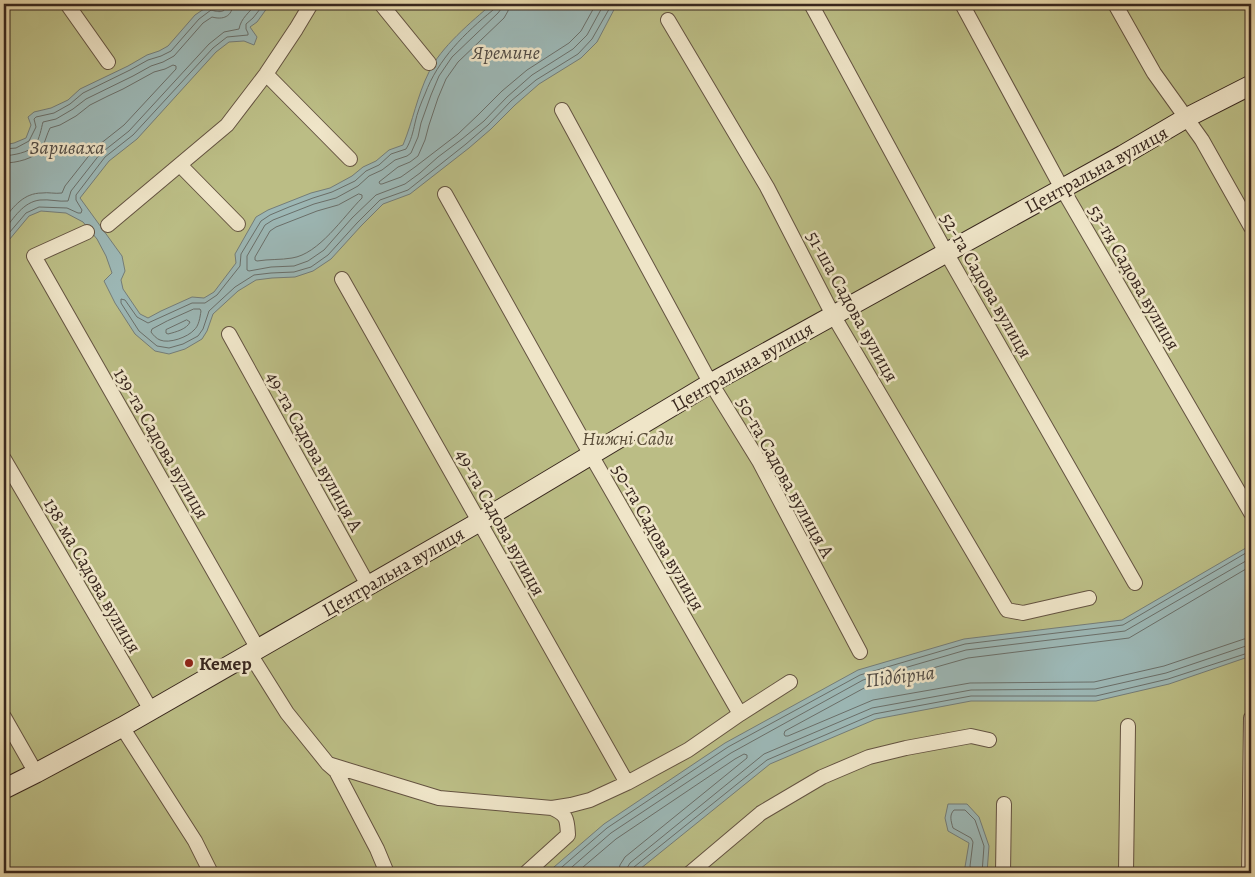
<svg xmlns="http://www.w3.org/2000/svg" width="1255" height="877" font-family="Alegreya,serif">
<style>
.green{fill:#bbbd85;stroke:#7a7252}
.water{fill:#9cb7b5;stroke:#747d79}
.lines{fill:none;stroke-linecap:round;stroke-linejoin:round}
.shore{stroke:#6a6f6a;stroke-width:1}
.street-casing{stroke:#645341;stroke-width:16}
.secondary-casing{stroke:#38271e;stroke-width:21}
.street{stroke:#efe5c8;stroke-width:14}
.secondary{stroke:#efe5c8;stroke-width:19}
.poi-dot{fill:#8f2418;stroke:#efe5c8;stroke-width:2}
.labels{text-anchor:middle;stroke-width:5;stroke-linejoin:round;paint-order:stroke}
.street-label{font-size:19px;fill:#38271e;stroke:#efe5c8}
.park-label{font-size:19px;font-style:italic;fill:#594c38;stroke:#efe5c8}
.poi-label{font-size:19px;font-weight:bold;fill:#38271e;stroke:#efe5c8;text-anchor:start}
.water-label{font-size:20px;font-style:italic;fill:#514b44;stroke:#efe5c8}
</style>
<rect width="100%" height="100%" fill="#e6d7aa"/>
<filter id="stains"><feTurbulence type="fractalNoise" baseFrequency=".004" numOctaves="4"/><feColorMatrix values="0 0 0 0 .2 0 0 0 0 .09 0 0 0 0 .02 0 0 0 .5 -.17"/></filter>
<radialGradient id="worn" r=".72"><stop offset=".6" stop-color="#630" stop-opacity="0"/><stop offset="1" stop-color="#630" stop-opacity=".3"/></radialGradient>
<path class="green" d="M4,4H1251V873H4Z"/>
<path class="water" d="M223,4H270L257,22L250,27L257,37L254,45L244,41L229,42L216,52L137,139L109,161L80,198L122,256L125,271L121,280L123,289L140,314L148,318L161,311L192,297L204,298L214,292L236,263L235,254L256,217L268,210L311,193L330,188L352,176L363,167L376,161L389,150L403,145C413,121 417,96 429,72C440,48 472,21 492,4H617L597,42L581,58L539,84L515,105L491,129L469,148L410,194L383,204L361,226L331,259L313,271L295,277L272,278L256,280L238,291L213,314L207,331L202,339L185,349L169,354L155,351L135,334L115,303L104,281L112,273L106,256L97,239L83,222L66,213L41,211L29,216L4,246V145L14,143L26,138L31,125L28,117L34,112L51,108L68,100L80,89L128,66L147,55L159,51L168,46L195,15L210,5L220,7Z
M1251,545V656L1169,684L1096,701H971L876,719L770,764L635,873H547L604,824L725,743L858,670L964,639L1122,620Z
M948,804H967L979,817L989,846L987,873H968L965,867L969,843L948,831L945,818Z"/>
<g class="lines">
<path class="shore" d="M495,4L493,10C465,33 438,59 425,94C421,103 417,113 415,123C413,132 411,141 406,149L391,154L379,165L366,171L355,181L332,192L313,198L289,207L270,215L261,221L241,254L240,266L217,295L205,303H192L148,323L137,317L125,300L121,299V303L139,331L157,346L169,348L183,344L198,336L203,329L209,311L235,287L254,275L271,273L294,272L311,267L328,255L357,223L380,200L408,190L466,144L488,125L511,101L536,80L578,54L592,39L612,4
M501,4V9L498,13L452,57L439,76L431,95L421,123L418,137L411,153L407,156L395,160L382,170L369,176L358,186L336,198L314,204L273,220L265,225L247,256V270L249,271L271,267L294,266L308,261L324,250L352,218L376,195L405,184L420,173L438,157L462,139L484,121L507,97L532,75L573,49L587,35L604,4
M509,4L508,11L504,18L458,62L446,79L438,98L429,125L425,140L418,156L410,162L398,167L379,182L380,184H382L401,177L415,167L458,134L478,115L502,91L527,70L569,43L581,31L596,4
M4,149L16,148L29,141L36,127L34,119L36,117L54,113L70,104L83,93L130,70L148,60L161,56L171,51L199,19L211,10C218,12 226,14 227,4
M4,156C13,155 29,153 35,145C40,138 41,129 43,122L56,119L73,109L86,99L133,76L151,66L163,62L174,56L203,23L212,17C223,20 232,17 233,4
M4,163C16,163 35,159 42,148C45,142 47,134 50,128L60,125L76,116L90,105L108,96L123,89L154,72L165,69L173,65L176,66V69L124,125L95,148L65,186L62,193C55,194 48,192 42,193C24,193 14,206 4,219
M359,194L362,195V198C343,217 319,254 292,258C281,260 269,259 257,261L255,260V257L270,231L276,227L317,211L338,205Z
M4,230C14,218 23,202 40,200C49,199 59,202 68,201L71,191L100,154L129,131L209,44L224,32L239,29C241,18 249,13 256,4
M4,239L26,213L39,207L67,208L78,213H81L82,210L76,200V195L105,157L133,135L213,48L227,37L248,35V33L246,29V24L253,18L264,4
M194,309H200L201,311C200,317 199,326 194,330C188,337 169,344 160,340C157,339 153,335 151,332L152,329L167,321Z
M187,320L190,322C187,329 176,332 168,334L166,333V330Z
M1251,566L1129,638L968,658L866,687L785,731L784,734L785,736H788L873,700L970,683L1094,682L1164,666L1244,639L1251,638
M555,873L607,828L728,747L860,675L965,644L1123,625L1251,550
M565,873L611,833L731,753L863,680L966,650L1125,631L1251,558
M576,873L616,839L735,759L744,754L747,755V758L625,857L620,865L618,873
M626,873L627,868L630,863L764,754L872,708L971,690L1095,689L1166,673L1246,646H1251
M632,873L634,867L767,760L874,714L971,696H1096L1168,679L1251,652
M972,873L970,866L973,842L971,838L953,828C951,821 949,815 954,810H965L975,820L984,846L982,873"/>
<defs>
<path id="street" d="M67,4L108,62
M381,4L429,63
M811,4L943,247L1135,583
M962,4L1059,183L1251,513
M1115,4L1154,73L1202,140L1251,227
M668,20L767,187L833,315L1007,610L1023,613L1089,598
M266,74L350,159
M562,110L706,375L759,461L860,652
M180,165L238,224
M445,194L591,455L740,714
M108,225L227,125L266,74L296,29L311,4
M87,232L34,256L258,649
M342,279L627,783
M229,334L368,585
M4,459L151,710
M250,654L287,713L328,764L336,771L377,849L387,873
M4,717L36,773
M122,727L195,841L211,873
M328,764L439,798L552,808L571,805L590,800L627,783L688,750L740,714L790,682
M526,873L568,835C567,820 568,815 552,808
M690,873L761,813L822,777L869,757L906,748L971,736L989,740
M1003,873L1004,804
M1126,873L1128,726
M1249,873L1251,718"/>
<path id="secondary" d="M4,789L36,773L122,727L479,522L711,383L1123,155L1186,118L1251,85"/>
</defs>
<use href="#street" class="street-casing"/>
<use href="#secondary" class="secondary-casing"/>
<use href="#street" class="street"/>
<use href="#secondary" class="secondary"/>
</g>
<circle class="poi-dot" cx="189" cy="663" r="5"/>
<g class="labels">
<g class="street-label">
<text transform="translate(1096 169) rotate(-29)" y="7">Центральна вулиця</text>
<text transform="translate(1135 277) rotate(60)" y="7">53-тя Садова вулиця</text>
<text transform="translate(987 285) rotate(60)" y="7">52-га Садова вулиця</text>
<text transform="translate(853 306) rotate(61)" y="7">51-ша Садова вулиця</text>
<text transform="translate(742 366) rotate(-30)" y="7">Центральна вулиця</text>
<text transform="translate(162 443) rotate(60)" y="7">139-та Садова вулиця</text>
<text transform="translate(315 451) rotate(61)" y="7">49-та Садова вулиця А</text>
<text transform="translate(786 477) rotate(61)" y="7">50-та Садова вулиця А</text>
<text transform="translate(501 522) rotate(61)" y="7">49-та Садова вулиця</text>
<text transform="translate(659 537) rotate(60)" y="7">50-та Садова вулиця</text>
<text transform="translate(393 571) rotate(-30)" y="7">Центральна вулиця</text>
<text transform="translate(93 575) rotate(60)" y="7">138-ма Садова вулиця</text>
</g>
<g class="park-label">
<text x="628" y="445">Нижні Сади</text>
</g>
<g class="poi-label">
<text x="199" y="670">Кемер</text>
</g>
<g class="water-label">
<text x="506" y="59">Яремине</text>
<text x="67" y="154">Зариваха</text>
<text transform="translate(900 676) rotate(-7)" y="7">Підбірна</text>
</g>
</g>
<rect width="1255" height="877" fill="none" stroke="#e6d7aa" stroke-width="20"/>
<rect x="5" y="5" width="1245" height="867" fill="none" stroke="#38271e" stroke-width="2.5"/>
<rect x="10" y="10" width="1235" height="857" fill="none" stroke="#38271e"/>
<rect width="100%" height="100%" filter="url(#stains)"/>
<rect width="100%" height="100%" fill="url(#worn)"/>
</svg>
